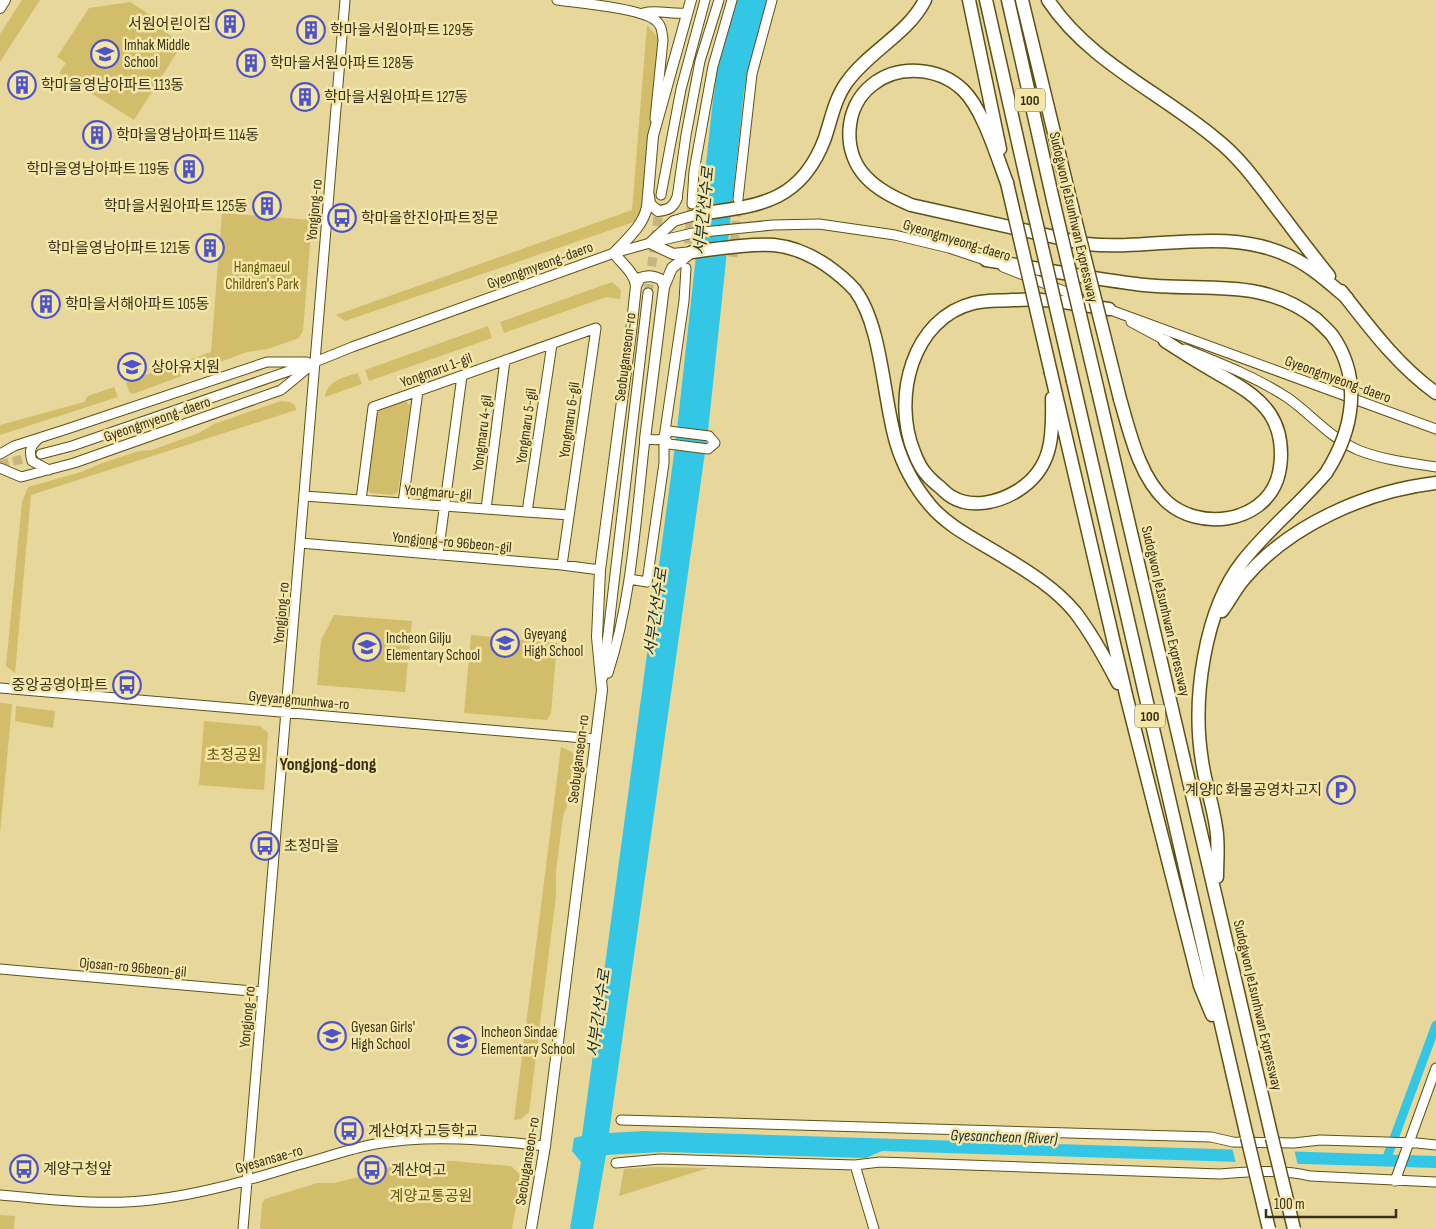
<svg xmlns="http://www.w3.org/2000/svg" width="1436" height="1229" font-family="'Sofia Sans Condensed','Noto Sans KR',sans-serif">
<style>
.green{fill:#d2bd6b}
.water{fill:#33c6e5}
.pier{fill:#e7d79b}
.lines{fill:none;stroke-linecap:round;stroke-linejoin:round}
.canal{stroke:#33c6e5;stroke-width:9}
.minor-tunnel{stroke:#c4b681;stroke-width:9;stroke-dasharray:9 4.5;stroke-linecap:butt}
.minor-casing{stroke:#5f5114;stroke-width:11}
.major-casing{stroke:#5f5114;stroke-width:12}
.highway-casing{stroke:#5f5114;stroke-width:15}
.minor{stroke:#fff;stroke-width:9}
.major{stroke:#fff;stroke-width:10}
.highway{stroke:#fff;stroke-width:12}
.highway-bridge-casing{stroke:#5f5114;stroke-width:15;stroke-linecap:butt}
.highway-bridge{stroke:#fff;stroke-width:12}
.labels{text-anchor:middle;stroke-width:5;stroke-linejoin:round;paint-order:stroke}
.shield{fill:#f4e5a8;stroke:#706744;stroke-width:1}
.shield-label{font-size:14px;font-weight:bold;fill:#373119}
.poi-label{font-size:15px;fill:#373119;stroke:#f4e5a8;text-anchor:start}
.street-label{font-size:15px;fill:#373119;stroke:#f4e5a8}
.park-label{font-size:15px;fill:#675602;stroke:#f4e5a8}
.water-label{font-size:16px;font-style:italic;fill:#162d33;stroke:#f4e5a8}
.quarter-label{font-size:18px;font-weight:bold;fill:#373119;stroke:#f4e5a8}
</style>
<rect width="100%" height="100%" fill="#e7d79b"/>
<path class="green" d="M22,0H40L0,62V34Z
M130,2L168,26L165,32L183,43L134,120L59,73L66,63L57,57L89,8Z
M647,25L659,39L644,191L640,212L634,222L345,321L336,315L632,210Z
M222,213L312,220L303,331L299,338L268,349L247,352L133,394L129,392L126,382L211,352Z
M612,282L621,290L620,299L606,297L504,333L500,322Z
M488,326L492,338L369,381L365,370Z
M358,373L362,384L325,397C327,381 344,377 358,373Z
M114,387L118,397L0,435V425L84,402L88,396Z
M405,400L410,406L398,492L393,495L371,493L367,489L376,410Z
M281,401L290,402L295,405L296,410L31,495L15,673L6,666L22,502L28,487L81,472L102,463L139,451L152,450L199,433L214,424Z
M334,615L412,621L405,692L317,685L321,640Z
M471,635L557,643L551,713L547,720L464,713Z
M0,703L12,704L0,834Z
M16,706L55,711L53,728L15,721Z
M204,721L260,726L268,733L264,790L199,785Z
M561,747L572,752L574,757L567,806L563,816L556,871V896L529,1112L521,1119L514,1120Z
M452,1161L511,1166L521,1176L512,1229H260L262,1203L265,1199L317,1183H334L379,1172L396,1164Z
M654,1167L708,1168L619,1196L624,1169Z
M0,1215L15,1216L14,1229H0Z"/>
<path class="water" d="M736,0H767L749,68L744,91L708,431L609,1133L644,1131L1436,1156V1168L882,1151L866,1158L663,1152L606,1155L593,1229H570L581,1162L572,1151L574,1138L582,1136L676,439L713,100L718,65Z"/>
<path class="pier" d="M1232,1147L1294,1149L1298,1166L1236,1164Z"/>
<g class="lines">
<path class="canal" d="M1386,1160L1436,1025"/>
<path class="minor-tunnel" d="M687,257L692,204
M733,257L738,204
M648,293L661,195
M0,465L41,454"/>
<defs>
<path id="minor" d="M557,0C579,3 639,8 655,20C662,25 662,32 663,40L655,119
M643,13C658,9 672,15 687,13
M661,195L681,89L705,0
M677,198L686,135L700,61L719,0
M738,199L752,74L772,0
M692,204L694,171L713,66L732,0
M1003,267L1079,297
M1105,308L1436,429
M1131,322L1170,343
M1185,349C1220,363 1256,377 1288,398C1312,415 1330,438 1358,450C1383,460 1410,463 1436,467
M38,439C30,447 29,451 32,461L49,470
M0,454L14,446L64,430L267,362H307
M41,454L72,446L315,362L352,347L614,253L650,243L693,233L773,225L819,224L895,235L949,248L991,262
M0,468L21,477L74,463L281,390L309,367
M304,496L569,515
M361,500L373,407L596,328L562,565
M403,503L418,391
M486,509L505,360
M527,512L552,344
M300,543L562,565L600,570
M438,555L462,376
M629,579L647,582L664,463V438L684,301L686,268
M608,673C632,599 636,517 645,439C658,440 662,442 669,431L709,436L715,443L708,449L669,444L664,438
M603,677L648,293
M0,688L595,739
M0,969L263,992
M621,1120L1211,1137L1233,1142L1294,1143L1320,1140L1417,1143L1436,1145
M616,1163L660,1159L855,1165L874,1229
M855,1165L880,1162L1220,1174C1249,1171 1282,1169 1310,1176L1436,1182
M1395,1181L1436,1068
M0,1195C50,1199 101,1206 151,1200C202,1194 250,1180 298,1165C324,1158 349,1149 375,1144C431,1134 489,1140 545,1146
M243,1229L345,0"/>
<path id="major" d="M0,8L5,0
M649,196L650,204L658,211C668,210 673,208 677,198
M692,252L673,254L650,243L674,221L698,214
M636,286L640,278C649,275 654,276 662,280L664,287
M645,439L664,287L672,268L692,252
M531,1229L545,1146L602,690L597,637L600,570L631,332L636,286C635,273 622,264 614,253C627,239 643,226 647,207L653,136L691,0"/>
<path id="highway" d="M969,0L1000,149
M986,0L1029,191
M1008,0L1053,200
M1022,0L1072,207
M1048,0C1089,62 1160,92 1216,139C1244,161 1263,191 1285,219C1299,238 1314,257 1329,276
M1007,183C997,157 983,109 963,90C939,67 898,64 872,85C844,107 842,152 866,177C878,190 895,198 911,205L1086,244C1153,251 1225,226 1289,256C1311,266 1328,282 1347,298
M698,214C758,206 801,203 825,138C831,120 835,98 847,82C869,51 908,34 925,0
M692,252C717,249 749,243 774,245C793,247 811,255 826,265C836,272 847,281 855,290C882,326 883,398 896,442C903,466 914,486 930,505C949,528 979,541 1004,557C1029,572 1056,589 1075,612C1092,634 1105,658 1118,683
M986,260C1036,268 1086,278 1136,284C1201,293 1260,275 1316,319
M1341,291C1370,328 1398,366 1436,393
M1051,373L1127,699L1200,986L1212,1015
M1073,381L1247,1137
M1098,391L1272,1138
M1052,398C1053,436 1053,469 1017,491C999,502 972,509 952,497C948,495 944,491 941,488C936,484 931,480 927,475C921,469 917,460 914,452C892,398 912,318 974,303C987,300 999,301 1012,300C1022,300 1032,299 1042,300C1064,301 1087,306 1109,309
M1120,399C1130,433 1139,476 1166,501C1198,531 1261,524 1277,480C1280,471 1281,463 1281,454C1281,439 1278,426 1270,414C1257,395 1236,384 1217,373C1199,363 1182,352 1165,341
M1222,611C1230,600 1236,588 1244,579C1289,525 1367,491 1436,483
M1217,877C1217,861 1219,843 1216,827C1213,805 1205,783 1202,761C1192,700 1204,610 1243,561C1268,529 1300,504 1326,473"/>
</defs>
<use href="#minor" class="minor-casing"/>
<use href="#major" class="major-casing"/>
<use href="#highway" class="highway-casing"/>
<use href="#minor" class="minor"/>
<use href="#major" class="major"/>
<use href="#highway" class="highway"/>
<defs>
<path id="highway-bridge" d="M1007,183L1051,373
M1029,191L1073,381
M1053,200L1098,391
M1072,207L1120,399
M1316,319C1321,324 1327,329 1332,335C1363,379 1353,431 1326,473
M1247,1137L1269,1229
M1272,1138L1294,1229"/>
</defs>
<use href="#highway-bridge" class="highway-bridge-casing"/>
<use href="#highway-bridge" class="highway-bridge"/>
</g>
<defs>
<symbol id="building-ring" viewBox="-11 -11 22 22"><circle r="9.5" fill="#f4e5a8" stroke="#4d53c9" stroke-width="1.5"/><path d="M-4-6H4V6H1V3H-1V6H-4ZM-2.5-4.3h1.7v1.8h-1.7ZM.8-4.3h1.7v1.8H.8ZM-2.5-1h1.7V.8h-1.7ZM.8-1h1.7V.8H.8Z" fill="#4d53c9"/></symbol>
<symbol id="school-ring" viewBox="-11 -11 22 22"><circle r="9.5" fill="#f4e5a8" stroke="#4d53c9" stroke-width="1.5"/><path d="M0-5L7-2L0 1L-7-2ZM-4 1L0 2.5L4 1V4Q0 6-4 4Z" fill="#4d53c9"/></symbol>
<symbol id="bus-ring" viewBox="-11 -11 22 22"><circle r="9.5" fill="#f4e5a8" stroke="#4d53c9" stroke-width="1.5"/><path d="M-5-6H5V4H4V6H2V4H-2V6H-4V4H-5ZM-3.5-4V0h7V-4ZM-3.5 1.2v1.5H-2V1.2ZM2 1.2v1.5H3.5V1.2Z" fill="#4d53c9"/></symbol>
<symbol id="parking-ring" viewBox="-11 -11 22 22"><circle r="9.5" fill="#f4e5a8" stroke="#4d53c9" stroke-width="1.5"/><path d="M-3.5-5.5H1a3.5 3.5 0 0 1 0 7H-1V5.5H-3.5ZM-1-3.4V-.6H.8a1.4 1.4 0 0 0 0-2.8Z" fill="#4d53c9"/></symbol>
</defs>
<g fill-rule="evenodd">
<use href="#building-ring" x="214" y="8" width="32" height="32"/>
<use href="#building-ring" x="295" y="14" width="32" height="32"/>
<use href="#school-ring" x="89" y="38" width="32" height="32"/>
<use href="#building-ring" x="235" y="47" width="32" height="32"/>
<use href="#building-ring" x="6" y="69" width="32" height="32"/>
<use href="#building-ring" x="289" y="81" width="32" height="32"/>
<use href="#building-ring" x="81" y="119" width="32" height="32"/>
<use href="#building-ring" x="173" y="153" width="32" height="32"/>
<use href="#building-ring" x="251" y="190" width="32" height="32"/>
<use href="#bus-ring" x="326" y="202" width="32" height="32"/>
<use href="#building-ring" x="194" y="232" width="32" height="32"/>
<use href="#building-ring" x="30" y="288" width="32" height="32"/>
<use href="#school-ring" x="116" y="351" width="32" height="32"/>
<use href="#school-ring" x="489" y="627" width="32" height="32"/>
<use href="#school-ring" x="351" y="631" width="32" height="32"/>
<use href="#bus-ring" x="111" y="669" width="32" height="32"/>
<use href="#parking-ring" x="1325" y="774" width="32" height="32"/>
<use href="#bus-ring" x="249" y="830" width="32" height="32"/>
<use href="#school-ring" x="316" y="1020" width="32" height="32"/>
<use href="#school-ring" x="446" y="1025" width="32" height="32"/>
<use href="#bus-ring" x="333" y="1115" width="32" height="32"/>
<use href="#bus-ring" x="8" y="1153" width="32" height="32"/>
<use href="#bus-ring" x="356" y="1154" width="32" height="32"/>
</g>
<g class="labels">
<g class="shield">
<rect x="1015" y="88.5" width="30" height="23" rx="4"/>
<rect x="1135" y="704.5" width="30" height="23" rx="4"/>
</g>
<g class="shield-label">
<text x="1030" y="105">100</text>
<text x="1150" y="721">100</text>
</g>
<g class="poi-label">
<text x="211" y="29" text-anchor="end">서원어린이집</text>
<text x="330" y="35">학마을서원아파트 129동</text>
<text x="124" y="50">Imhak Middle<tspan x="124" dy="17">School</tspan></text>
<text x="270" y="68">학마을서원아파트 128동</text>
<text x="41" y="90">학마을영남아파트 113동</text>
<text x="324" y="102">학마을서원아파트 127동</text>
<text x="116" y="140">학마을영남아파트 114동</text>
<text x="170" y="174" text-anchor="end">학마을영남아파트 119동</text>
<text x="248" y="211" text-anchor="end">학마을서원아파트 125동</text>
<text x="361" y="223">학마을한진아파트정문</text>
<text x="191" y="253" text-anchor="end">학마을영남아파트 121동</text>
<text x="65" y="309">학마을서해아파트 105동</text>
<text x="151" y="372">상아유치원</text>
<text x="524" y="639">Gyeyang<tspan x="524" dy="17">High School</tspan></text>
<text x="386" y="643">Incheon Gilju<tspan x="386" dy="17">Elementary School</tspan></text>
<text x="108" y="690" text-anchor="end">중앙공영아파트</text>
<text x="1322" y="795" text-anchor="end">계양IC 화물공영차고지</text>
<text x="284" y="851">초정마을</text>
<text x="351" y="1032">Gyesan Girls'<tspan x="351" dy="17">High School</tspan></text>
<text x="481" y="1037">Incheon Sindae<tspan x="481" dy="17">Elementary School</tspan></text>
<text x="368" y="1136">계산여자고등학교</text>
<text x="43" y="1174">계양구청앞</text>
<text x="391" y="1175">계산여고</text>
</g>
<g class="street-label">
<text transform="translate(314 210) rotate(-85)" y="5">Yongjong-ro</text>
<text transform="translate(1074 217) rotate(77)" y="5">Sudogwon Je1sunhwan Expressway</text>
<text transform="translate(957 240) rotate(17)" y="5">Gyeongmyeong-daero</text>
<text transform="translate(540 265) rotate(-20)" y="5">Gyeongmyeong-daero</text>
<text transform="translate(625 357) rotate(-83)" y="5">Seobuganseon-ro</text>
<text transform="translate(436 370) rotate(-20)" y="5">Yongmaru 1-gil</text>
<text transform="translate(1338 379) rotate(20)" y="5">Gyeongmyeong-daero</text>
<text transform="translate(157 419) rotate(-19)" y="5">Gyeongmyeong-daero</text>
<text transform="translate(569 420) rotate(-82)" y="5">Yongmaru 6-gil</text>
<text transform="translate(526 426) rotate(-82)" y="5">Yongmaru 5-gil</text>
<text transform="translate(482 433) rotate(-83)" y="5">Yongmaru 4-gil</text>
<text transform="translate(438 492) rotate(4)" y="5">Yongmaru-gil</text>
<text transform="translate(452 542) rotate(5)" y="5">Yongjong-ro 96beon-gil</text>
<text transform="translate(1166 611) rotate(77)" y="5">Sudogwon Je1sunhwan Expressway</text>
<text transform="translate(281 613) rotate(-85)" y="5">Yongjong-ro</text>
<text transform="translate(299 700) rotate(5)" y="5">Gyeyangmunhwa-ro</text>
<text transform="translate(578 759) rotate(-83)" y="5">Seobuganseon-ro</text>
<text transform="translate(133 967) rotate(5)" y="5">Ojosan-ro 96beon-gil</text>
<text transform="translate(1258 1005) rotate(77)" y="5">Sudogwon Je1sunhwan Expressway</text>
<text transform="translate(247 1017) rotate(-85)" y="5">Yongjong-ro</text>
<text transform="translate(269 1159) rotate(-16)" y="5">Gyesansae-ro</text>
<text transform="translate(527 1161) rotate(-81)" y="5">Seobuganseon-ro</text>
</g>
<g class="park-label">
<text x="262" y="272">Hangmaeul<tspan x="262" dy="17">Children's Park</tspan></text>
<text x="234" y="760">초정공원</text>
<text x="431" y="1201">계양교통공원</text>
</g>
<g class="water-label">
<text transform="translate(703 211) rotate(-84)" y="6">서부간선수로</text>
<text transform="translate(655 612) rotate(-82)" y="6">서부간선수로</text>
<text transform="translate(598 1013) rotate(-82)" y="6">서부간선수로</text>
<text transform="translate(1004 1136) rotate(2)" y="6">Gyesancheon (River)</text>
</g>
<g class="quarter-label">
<text x="328" y="770">Yongjong-dong</text>
</g>
</g>
<path d="M1266 1209v8h130v-8" fill="none" stroke="#373119" stroke-width="2.5"/>
<text x="1274" y="1209" font-size="15" fill="#373119" stroke="#f4e5a8" stroke-width="4" paint-order="stroke">100 m</text>
</svg>
